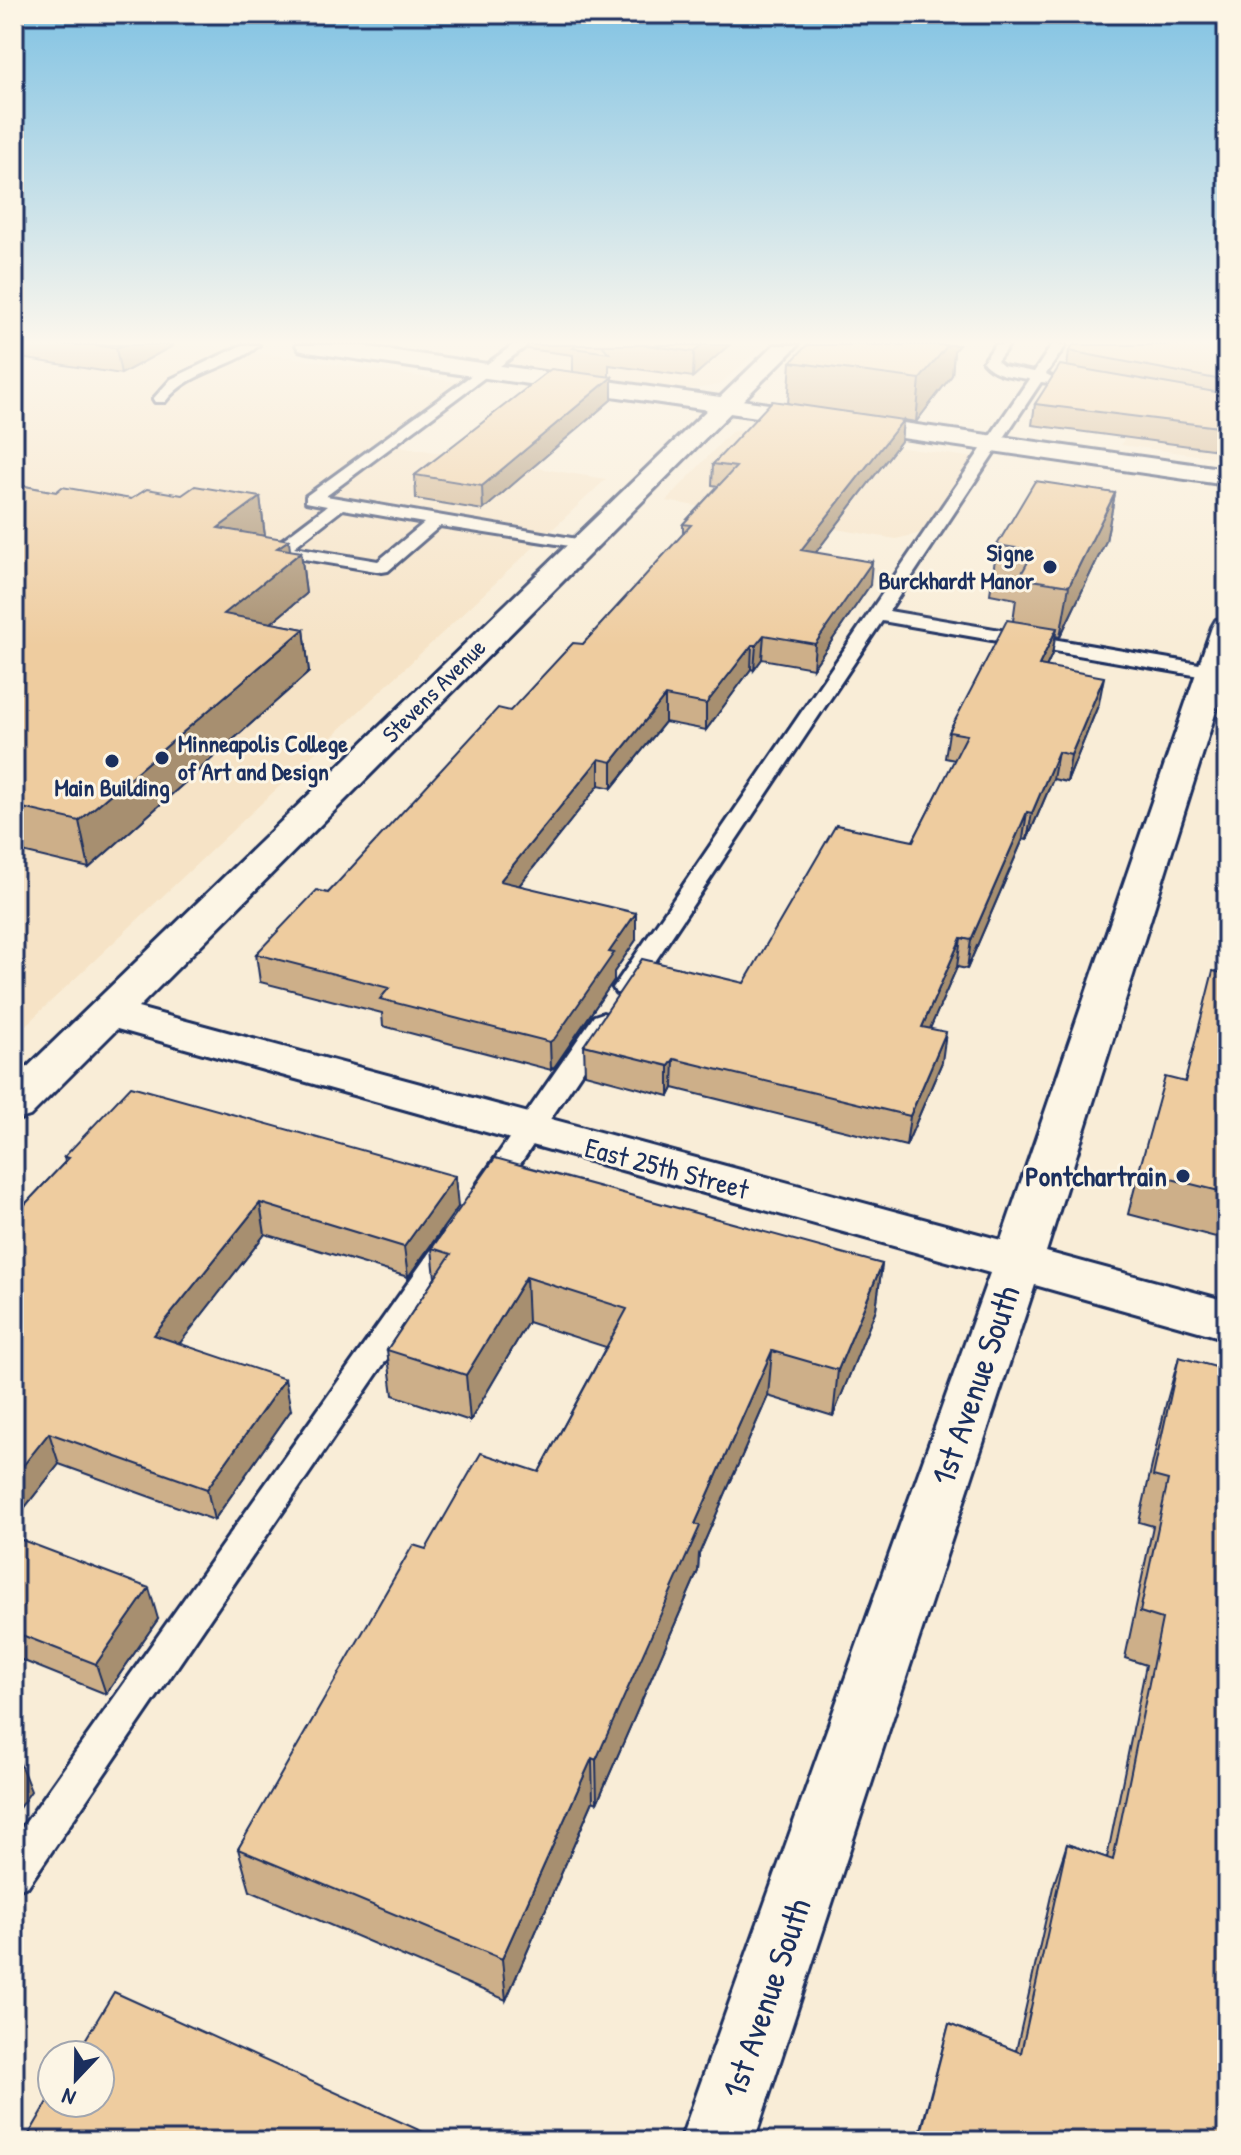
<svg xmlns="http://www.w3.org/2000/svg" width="1241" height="2155" font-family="'Patrick Hand',sans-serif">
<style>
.built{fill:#f6e3c6}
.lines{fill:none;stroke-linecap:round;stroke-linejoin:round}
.lane-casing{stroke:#1b2f5e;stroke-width:6}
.street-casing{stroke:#1b2f5e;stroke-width:6}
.secondary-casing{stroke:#1b2f5e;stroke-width:6}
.lane{fill:#fcf5e5;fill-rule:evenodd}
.street{fill:#fcf5e5;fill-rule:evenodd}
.secondary{fill:#fcf5e5;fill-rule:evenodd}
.wall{fill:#cdaf89;stroke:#1b2f5e;stroke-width:2}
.shaded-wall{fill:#a78f6f;stroke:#1b2f5e;stroke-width:2}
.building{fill:#eecc9f;stroke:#1b2f5e;stroke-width:2}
.poi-dot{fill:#1b2f5e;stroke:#fcf5e5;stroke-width:3}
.labels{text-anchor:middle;stroke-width:6;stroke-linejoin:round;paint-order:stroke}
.far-poi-label{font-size:24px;font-weight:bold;fill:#1b2f5e;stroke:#fcf5e5;text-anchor:end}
.far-street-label{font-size:24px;fill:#1b2f5e;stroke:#fcf5e5}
.street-label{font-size:28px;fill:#1b2f5e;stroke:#fcf5e5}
.poi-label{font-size:28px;font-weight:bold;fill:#1b2f5e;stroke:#fcf5e5;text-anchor:end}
.near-street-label{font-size:34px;fill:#1b2f5e;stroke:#fcf5e5}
</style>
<rect width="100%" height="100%" fill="#f9edd7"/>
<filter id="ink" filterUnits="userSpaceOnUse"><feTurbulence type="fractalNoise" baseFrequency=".0125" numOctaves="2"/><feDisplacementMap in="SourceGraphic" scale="16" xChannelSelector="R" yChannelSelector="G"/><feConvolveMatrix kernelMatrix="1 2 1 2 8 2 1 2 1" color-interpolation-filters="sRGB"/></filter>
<g filter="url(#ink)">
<path class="built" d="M14,345H205L471,384L391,445L606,479L14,1036Z
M520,345H764L719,385L688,390L496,363Z
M1141,405L1227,416V459L1121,445Z
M747,429H766L983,459L938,529L896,539L666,501L731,432Z"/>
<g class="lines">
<defs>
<path id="lane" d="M242,345H259C231,370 189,370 165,402H155L153,399L171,379Z
M513,345H528L326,496L583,540L589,541L591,545L589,549L440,526L388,571L382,572L274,554L272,550L274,546L327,506L306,502V496ZM343,509L424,523L378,561L294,547Z
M995,345H1009L997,361L1003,366L1034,372L1052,345H1066L1046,374L1056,379L1049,383L1041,382L889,611L1211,666L1221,672L1211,678L882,621L634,993H616L613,988L1029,379C1011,376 995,376 983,362Z
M603,1013L612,1016L616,1021L498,1197L488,1200L478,1197L474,1190L478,1183L594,1016Z
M454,1229L464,1232L468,1239L464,1246L28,1886L14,1891V1839L444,1232Z"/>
<path id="street" d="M774,345H798L138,1008L1001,1240L1212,627L1216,620L1227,618V676L1046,1252L1227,1301V1339L1035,1285L754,2141H680L990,1273L117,1029L30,1116L14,1121V1080Z"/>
<path id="secondary" d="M296,345H354L1227,469V485L307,352L299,350Z"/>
</defs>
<use href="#lane" class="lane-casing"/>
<use href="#street" class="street-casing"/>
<use href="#secondary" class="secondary-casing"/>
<use href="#lane" class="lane"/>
<use href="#street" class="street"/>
<use href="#secondary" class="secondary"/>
</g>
<path class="wall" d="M14,345H174L121,374L14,357Z
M527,345H729L693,377L609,365V377H612V399L483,510L416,499L415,475L573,372V355L528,349Z
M1227,345V451L1032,425L1035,404L1067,366L1069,351Z
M954,351L952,375L916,422L903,420L901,441L816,552L870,585L813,668L762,659L754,670L751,669L706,730L665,722L612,788L599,785L519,886L636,940L614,972V980L555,1066L551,1070L383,1026L382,1013L260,982L256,954L328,893L510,711L583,644L683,535V524L718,486L712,485L713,464L788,404L791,362Z
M14,484L56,492L131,499L182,495L260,497L265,536L290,551L301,552L306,594L271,623L304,629L309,672L89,868L14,850Z
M1115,493L1106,541L1060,637L1055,636L1052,654L1046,667L1099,703L1067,782L1053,779L1027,840L1023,839L967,969L957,967L930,1028L942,1062L906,1146L673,1088L669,1096L585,1074L584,1045L744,983L913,841L955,760L945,758L949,732L1013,621L1016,599L990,594L997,545Z
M1227,974V1240L1128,1214L1139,1171L1184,1082Z
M64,1157L458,1207L408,1277L265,1234L179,1344L291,1410L214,1520L59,1464L14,1521V1216L65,1162Z
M432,1248L882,1264L876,1309L833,1416L768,1396L699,1554L698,1571L597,1803L593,1801L506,2000L250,1891L238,1849L426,1549L539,1472L606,1347L528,1322L470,1421L393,1395L387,1350L435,1278Z
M1179,1357L1227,2141H918L949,2024L1016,2051L1053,1887L1067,1844L1107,1858L1146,1665L1125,1658L1153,1526L1139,1522L1166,1404Z
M14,1537L158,1619L106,1694L14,1657Z"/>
<path class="shaded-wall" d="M123,345H174L121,374L116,348Z
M702,345H729L693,377L694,352Z
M940,345H959L954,351L952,375L916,422L920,379Z
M612,377V399L483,510L482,486Z
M903,420L901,441L800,573L801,550Z
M1115,493L1106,541L1060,637L1069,586Z
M260,497L265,537L218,528Z
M289,540L291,560L301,552L306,594L230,657L224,614L277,548Z
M872,562L870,585L813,668L815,644Z
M1057,628L1052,654L1035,691L1039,665Z
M304,629L309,672L89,868L79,821Z
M764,635L762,659L754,670L756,645Z
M752,645L751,669L706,730V704Z
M1104,677L1099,703L1067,782L1071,755Z
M665,696V722L612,788V762Z
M1058,752L1053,779L1027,840L1032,813Z
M599,759V785L501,908L500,881Z
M1027,812L1023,839L967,969L971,940Z
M636,913V940L614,972V980L555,1066L551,1070L550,1042L609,952Z
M961,938L957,967L918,1056L922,1027Z
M946,1032L942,1062L906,1146L910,1116Z
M674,1059L673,1088L669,1096V1066Z
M455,1176L458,1207L408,1277L404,1247Z
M260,1203L265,1234L162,1366L154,1335Z
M882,1264L876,1309L833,1416L838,1370Z
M526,1277L528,1322L470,1421L466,1375Z
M772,1351L768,1396L699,1554L698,1571L597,1803L596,1760L695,1524Z
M285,1379L291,1410L214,1520L207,1489Z
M49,1433L59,1464L14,1521V1477Z
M149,1588L158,1619L106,1694L96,1664Z
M592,1758L593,1801L506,2000L502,1959Z
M19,1761L31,1791L14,1815V1768Z"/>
<path class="building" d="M92,345H123L116,348Z
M576,345H602L609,353L573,348Z
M646,345H702L694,352Z
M807,345H948L920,379L791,362Z
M1073,345H1227V381L1069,351Z
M1060,365L1227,394V428L1035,404Z
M551,369L612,377L482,486L415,475Z
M772,401L903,420L801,550L872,562L815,644L764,635L756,645H752L706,704L665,696L612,762L599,759L500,881L636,913L609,952L614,953L555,1038L550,1042L380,999L389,988L256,954L317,890L328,893L498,708L510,711L573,643L583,644L691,525L683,524L736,467L713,464Z
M1035,481L1115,493L1069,586L1019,578L1034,551L997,545Z
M14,484L56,492L62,487L131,499L147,489L182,495L195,486L260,497L218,528L289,540L277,548L301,552L224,614L304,629L79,821L14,806Z
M1007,620L1057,628L1039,665L1104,677L1071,755L1058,752L1032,813L1027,812L971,940L961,938L922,1027L946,1032L910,1116L674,1059L669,1066L584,1045L642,959L744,983L836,825L913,841L967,735L949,732Z
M1213,971L1227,974V1193L1139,1171L1165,1077L1185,1082Z
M131,1086L455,1176L404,1247L260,1203L154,1335L285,1379L207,1489L49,1433L14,1477V1216L69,1158L64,1157Z
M495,1158L882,1264L838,1370L772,1351L695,1524L700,1526L596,1760L592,1758L502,1959L238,1849L413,1545L426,1549L481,1453L539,1472L627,1309L526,1277L466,1375L387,1350L451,1254L432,1248Z
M1179,1357L1227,1370V2141H919L949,2024L1021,2053L1067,1844L1113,1860L1162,1619L1140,1612L1168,1480L1153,1476Z
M14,1537L149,1588L96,1664L14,1632Z
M14,1759L19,1761L14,1768Z
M114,1992L430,2135L428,2141H25L52,2095V2103H100V2055H76Z"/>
</g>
<linearGradient id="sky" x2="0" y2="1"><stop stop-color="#80c2e3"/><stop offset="0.53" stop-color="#fcf7ed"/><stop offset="1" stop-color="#fcf7ed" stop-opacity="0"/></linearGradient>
<rect width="1241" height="646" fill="url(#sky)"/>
<g class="poi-dot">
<circle cx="1050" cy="567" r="8"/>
<circle cx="162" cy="758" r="8"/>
<circle cx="112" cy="761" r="8"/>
<circle cx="1183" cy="1176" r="8"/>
</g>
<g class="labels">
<g class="far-poi-label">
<text x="1034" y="561">Signe<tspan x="1034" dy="28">Burckhardt Manor</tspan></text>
<text x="178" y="752" text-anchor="start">Minneapolis College<tspan x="178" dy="28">of Art and Design</tspan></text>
<text x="112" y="796" text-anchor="middle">Main Building</text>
</g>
<g class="far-street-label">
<text transform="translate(434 691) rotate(-45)" y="8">Stevens Avenue</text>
</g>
<g class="street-label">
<text transform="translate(667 1168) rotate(15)" y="10">East 25th Street</text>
</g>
<g class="poi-label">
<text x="1167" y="1186">Pontchartrain</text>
</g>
<g class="near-street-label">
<text transform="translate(975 1385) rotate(-71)" y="12">1st Avenue South</text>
<text transform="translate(766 1998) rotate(-71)" y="12">1st Avenue South</text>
</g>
</g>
<rect width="1241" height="2155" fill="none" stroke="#fcf5e5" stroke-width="48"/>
<rect x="24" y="24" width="1193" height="2107" fill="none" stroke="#1b2f5e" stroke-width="3" filter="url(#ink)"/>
<g transform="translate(76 2079) rotate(202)"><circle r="38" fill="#fcf5e5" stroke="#a2a6af" stroke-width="2"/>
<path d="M0-6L14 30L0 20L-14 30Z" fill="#1b2f5e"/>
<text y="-12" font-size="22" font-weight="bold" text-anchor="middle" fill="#1b2f5e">N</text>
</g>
</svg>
